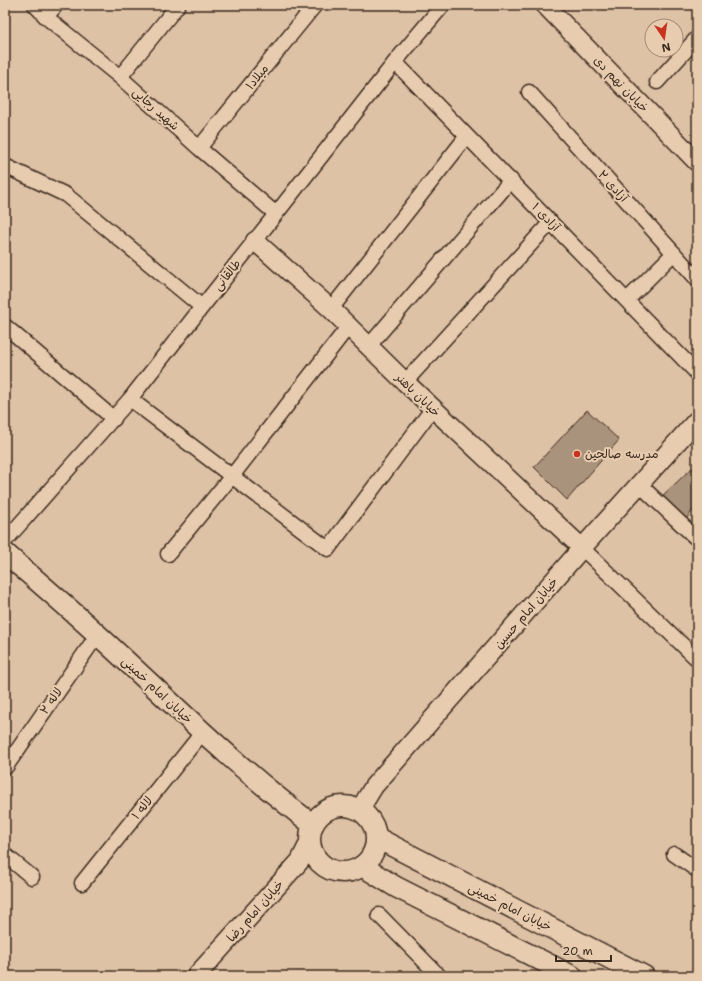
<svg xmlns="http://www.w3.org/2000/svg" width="702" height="981" font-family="'Shantell Sans','Playpen Sans Arabic',sans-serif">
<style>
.building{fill:#aa937c;stroke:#3b2a1e}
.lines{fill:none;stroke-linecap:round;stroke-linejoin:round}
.minor-casing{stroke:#3b2a1e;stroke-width:17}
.tertiary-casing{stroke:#3b2a1e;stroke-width:21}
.secondary-casing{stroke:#3b2a1e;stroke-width:23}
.minor{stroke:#e8ccaf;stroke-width:14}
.tertiary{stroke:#e8ccaf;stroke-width:18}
.secondary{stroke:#e8ccaf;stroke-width:20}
.poi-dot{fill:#c8321e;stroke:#e8ccaf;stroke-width:1.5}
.labels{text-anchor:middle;stroke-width:4;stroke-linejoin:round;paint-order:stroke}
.street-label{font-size:12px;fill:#3b2a1e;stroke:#e8ccaf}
.poi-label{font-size:12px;fill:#3b2a1e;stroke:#e8ccaf;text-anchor:start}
</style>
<rect width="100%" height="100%" fill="#dec2a6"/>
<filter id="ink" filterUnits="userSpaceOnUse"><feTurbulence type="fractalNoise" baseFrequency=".025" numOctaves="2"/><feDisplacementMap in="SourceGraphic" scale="8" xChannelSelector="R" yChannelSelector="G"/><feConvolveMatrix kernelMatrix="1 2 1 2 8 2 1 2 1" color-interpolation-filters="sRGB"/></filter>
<g filter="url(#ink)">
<path class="building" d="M587,410L619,440L567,500L534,467Z
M692,468L697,473V505L686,519L661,497Z"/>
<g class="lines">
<defs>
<path id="minor" d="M35,5L46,17L120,77L199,148L276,214
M46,17L56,5
M395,62L697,373
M120,77L178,5
M657,82L697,38
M529,92L697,279
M199,148L315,5
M5,166L66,195L202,307
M627,300L674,253
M331,309L467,136
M5,326L114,419
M368,347L511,180
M405,382L551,222
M130,399L328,549L433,408
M639,484L697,539
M5,541L130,399L202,307L276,214L395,62L443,5
M582,548L697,659
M168,554L232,476L348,327
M5,768L98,634
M674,854L697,870
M5,855L32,877
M82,883L202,733
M379,915L439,976"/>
<path id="tertiary" d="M545,5L697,162
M255,241L331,309L405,382L582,548
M360,809L374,786L582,548L697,420
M196,976L300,861L309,843"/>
<path id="secondary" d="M5,553C36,580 68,607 98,635C168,699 236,767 312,824
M310 839a33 33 0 1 1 66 0a33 33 0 1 1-66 0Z
M377,838L644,976
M362,866L396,887L572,976"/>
</defs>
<use href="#minor" class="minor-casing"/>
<use href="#tertiary" class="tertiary-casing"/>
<use href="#secondary" class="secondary-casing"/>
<use href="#minor" class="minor"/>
<use href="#tertiary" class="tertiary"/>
<use href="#secondary" class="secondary"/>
</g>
</g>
<circle class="poi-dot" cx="577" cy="454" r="4"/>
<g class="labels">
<g class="street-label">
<text transform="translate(257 77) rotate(-51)" y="4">میلاد۱</text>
<text transform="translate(621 84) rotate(46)" y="4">خیابان نهم دی</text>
<text transform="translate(156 109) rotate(42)" y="4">شهید رجایی</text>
<text transform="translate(613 186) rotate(48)" y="4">آزادی ۲</text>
<text transform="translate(546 217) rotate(46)" y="4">آزادی ۱</text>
<text transform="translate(227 275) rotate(-51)" y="4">طالقانی</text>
<text transform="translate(418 395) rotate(44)" y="4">خیابان باهنر</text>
<text transform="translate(526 613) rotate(-49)" y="4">خیابان امام حسین</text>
<text transform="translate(157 690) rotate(43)" y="4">خیابان امام خمینی</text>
<text transform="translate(51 701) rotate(-55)" y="4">لاله ۲</text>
<text transform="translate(142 808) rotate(-51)" y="4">لاله ۱</text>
<text transform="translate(510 907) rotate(27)" y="4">خیابان امام خمینی</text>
<text transform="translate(255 911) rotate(-48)" y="4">خیابان امام رضا</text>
</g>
<g class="poi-label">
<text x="585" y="458">مدرسه صالحین</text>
</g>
</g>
<rect width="702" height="981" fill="none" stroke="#e8ccaf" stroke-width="20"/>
<rect x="10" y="10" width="682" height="961" fill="none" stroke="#3b2a1e" stroke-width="1.5" filter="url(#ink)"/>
<g transform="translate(664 38) rotate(167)"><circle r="19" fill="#e8ccaf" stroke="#a38b75"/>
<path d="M0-3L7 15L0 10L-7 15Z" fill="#c8321e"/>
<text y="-6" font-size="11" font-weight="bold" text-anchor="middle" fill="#3b2a1e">N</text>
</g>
<path d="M556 955v6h55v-6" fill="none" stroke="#3b2a1e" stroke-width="2"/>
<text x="562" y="955" font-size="12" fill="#3b2a1e" stroke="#e8ccaf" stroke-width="3" paint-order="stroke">20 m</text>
</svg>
